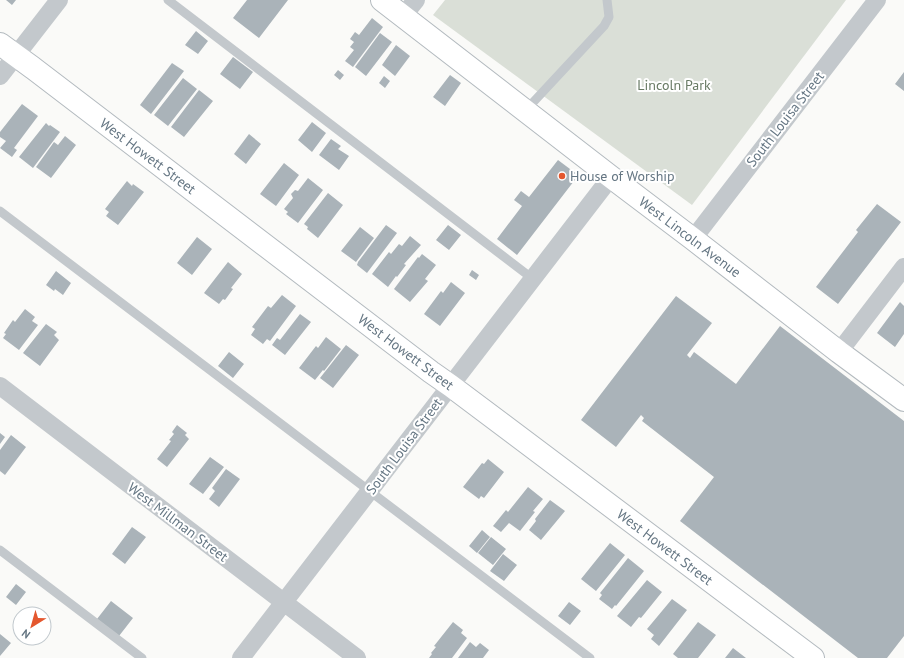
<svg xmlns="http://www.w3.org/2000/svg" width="904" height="658" font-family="'PT Sans',sans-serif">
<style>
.green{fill:#dadfd7}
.building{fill:#aab3b9}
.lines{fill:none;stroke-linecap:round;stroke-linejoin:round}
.secondary-casing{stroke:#b3babf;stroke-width:24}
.service{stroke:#c3c8cc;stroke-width:9}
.minor{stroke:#c3c8cc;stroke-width:18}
.secondary{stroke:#fff;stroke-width:22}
.poi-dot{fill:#e4572e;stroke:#fff;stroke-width:1.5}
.labels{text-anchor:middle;stroke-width:4;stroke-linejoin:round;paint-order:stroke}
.park-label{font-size:14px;fill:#687a64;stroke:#fff}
.street-label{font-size:14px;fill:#657683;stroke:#fff}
.poi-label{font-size:14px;fill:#657683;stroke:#fff;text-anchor:start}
</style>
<rect width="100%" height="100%" fill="#fafaf8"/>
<path class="green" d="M445,0H846L692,205L433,15Z"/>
<path class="building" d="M6,0H16L12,5Z
M247,0H288L259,38L233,18Z
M372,18L383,27L353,67L345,61L354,50L350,47L354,42L350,39L355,32L359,35Z
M196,31L208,41L198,54L185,45Z
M380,33L392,42L366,76L355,67Z
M396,45L410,56L395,76L382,65Z
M233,57L253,72L240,89L220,74Z
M172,63L184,71L151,114L140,105Z
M338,70L344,75L340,80L334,75Z
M904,72V91L895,84Z
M450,75L461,83L445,106L433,97Z
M384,76L390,81L385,88L379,83Z
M183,78L197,89L168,126L154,115Z
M199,90L213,101L184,137L171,127Z
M22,104L38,116L14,148L17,150L12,157L0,148L6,141L0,137V132Z
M312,122L326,133L312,152L298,140Z
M46,123L49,126L50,125L60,132L33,168L19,157Z
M249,134L261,144L246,164L234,154Z
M65,136L76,145L51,178L36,167L54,142L58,145Z
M331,139L341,146L338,149L349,156L339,170L319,155Z
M558,160L574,172H576L579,174V178L574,181L517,255L497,239L522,206L514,200L521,191L529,197Z
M284,163L299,175L276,206L260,194Z
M308,178L323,190L298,223L286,214L288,212L284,209L293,198L291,194L295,190L298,191Z
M127,181L132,186L133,184L144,192L118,225L106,216L109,212L105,209Z
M328,193L343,205L318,238L307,229L308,227L304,224Z
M877,204L901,222L838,304L816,287L858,232L856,230Z
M386,225L397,233L367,273L357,265L358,262Z
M448,225L461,235L449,250L436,240Z
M360,227L374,238L356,262L341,251Z
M410,236L421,245L404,264L406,265L397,277L396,276L388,287L372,274L389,252L391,254L399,244L402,246Z
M197,237L212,249L192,275L177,263Z
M422,254L436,265L425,279L428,281L410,302L394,289L418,257L419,258Z
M228,262L242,274L231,288L233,289L225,300L223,299L219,304L204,293Z
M472,270L479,275L476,280L469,275Z
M56,271L71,283L63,295L55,289L54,291L46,285Z
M451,282L465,293L440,326L424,314L441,291L443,293Z
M282,295L296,306L270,341L267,339L263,344L251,335L255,329L252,327L268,306L271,308Z
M676,296L712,323L687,355L690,358L694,352L736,384L780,326L904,421V636L887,658H858L680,521L714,477L642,421L644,418L641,415L616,447L581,420Z
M900,302L904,306V334L895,347L877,333Z
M25,309L35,317L32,321L38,325L19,350L3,338L6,334L4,333L13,320L15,322Z
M300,314L311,322L285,355L272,345L277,338L280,340Z
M46,324L57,332L54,335L59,340L40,366L23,353Z
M326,337L341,349L324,371L323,370L315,380L299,368L316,346L318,348Z
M346,345L359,355L333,388L320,378Z
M229,352L244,364L233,378L218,366Z
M177,425L187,433L185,435L189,439L167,467L157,459L171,441L169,440L174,434L172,432Z
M0,433L5,437L0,444Z
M11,435L26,447L5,475L0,471V450Z
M210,457L224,467L203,494L189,484Z
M488,459L504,472L484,498L481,496L479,499L463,487L482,463L484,464Z
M226,469L240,479L219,507L209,499L215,491L212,488Z
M528,487L543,499L533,511L535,512L520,531L509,523L501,532L493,526L506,510L508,512Z
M550,500L565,511L541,540L529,530L536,521L535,519Z
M132,527L146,537L125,564L112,554Z
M482,530L490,537L477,553L469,546Z
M491,537L506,549L493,565L478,553Z
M610,543L625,555L596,591L581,579Z
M503,554L517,565L504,581L490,571Z
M628,558L644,571L616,606L615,605L612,609L599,599L602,595L600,593Z
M647,580L662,592L641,618L639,617L631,627L617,616Z
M16,584L26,592L16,605L6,597Z
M672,599L687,610L659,646L651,639L654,635L647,629Z
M111,601L133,618L119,636L97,619Z
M569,602L581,611L570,625L558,616Z
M453,622L463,630L461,633L467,638L452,658H429L432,654L431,653L436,647L434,646Z
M698,622L716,635L698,658H678L673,654Z
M0,634L11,643L0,656Z
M470,642L476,647L480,643L489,650L483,658H458Z
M733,648L746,658H725Z"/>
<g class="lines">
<defs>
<path id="secondary" d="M382,0L611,177L693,239L839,352L904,400
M0,44L33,68L431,372L451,386L813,658"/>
</defs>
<use href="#secondary" class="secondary-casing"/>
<path class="service" d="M168,0L533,279
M525,111L604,26L609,17L607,0
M0,211L590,658
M0,550L142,658"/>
<path class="minor" d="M403,16L416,0
M0,76L59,0
M693,239L877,0
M839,352L904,267
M0,386L357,658
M241,658L611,177"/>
<use href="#secondary" class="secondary"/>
</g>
<circle class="poi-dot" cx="562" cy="176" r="4"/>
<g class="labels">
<g class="park-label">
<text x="674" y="90">Lincoln Park</text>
</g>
<g class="street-label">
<text transform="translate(785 119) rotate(-52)" y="5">South Louisa Street</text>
<text transform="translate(148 156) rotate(37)" y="5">West Howett Street</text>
<text transform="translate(690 237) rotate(37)" y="5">West Lincoln Avenue</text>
<text transform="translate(406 352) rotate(37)" y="5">West Howett Street</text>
<text transform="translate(404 446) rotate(-53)" y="5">South Louisa Street</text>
<text transform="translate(178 522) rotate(37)" y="5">West Millman Street</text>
<text transform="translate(665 547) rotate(37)" y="5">West Howett Street</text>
</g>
<g class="poi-label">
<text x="570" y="181">House of Worship</text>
</g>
</g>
<g transform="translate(32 626) rotate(217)"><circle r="19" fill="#ffffff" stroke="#c1c8cd"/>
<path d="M0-3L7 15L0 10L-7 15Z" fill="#e4572e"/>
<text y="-6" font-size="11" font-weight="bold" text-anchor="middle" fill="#657683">N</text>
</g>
</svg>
